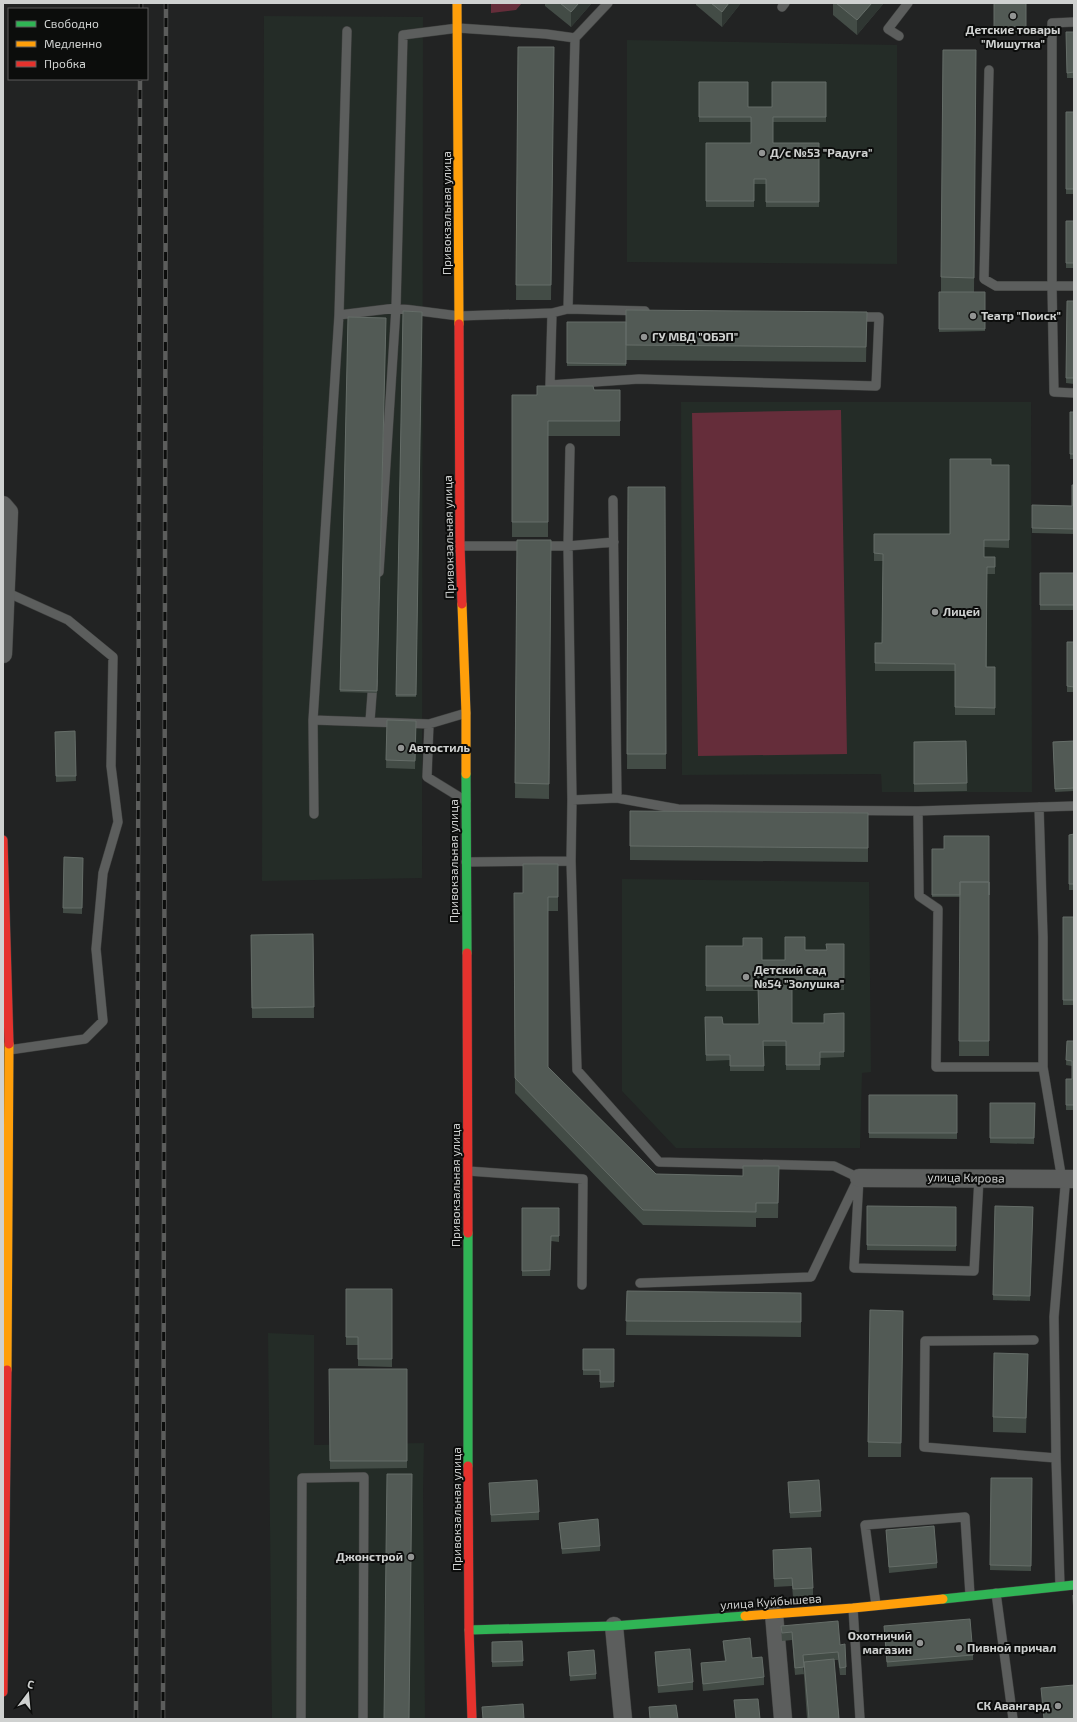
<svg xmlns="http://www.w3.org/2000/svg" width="1077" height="1722" font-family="'Exo 2',sans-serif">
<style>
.built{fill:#242c27}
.green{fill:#652d3a}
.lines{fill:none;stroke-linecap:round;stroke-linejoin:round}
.lane-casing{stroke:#3f403f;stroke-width:10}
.street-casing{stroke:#3f403f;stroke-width:19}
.fast-casing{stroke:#3f403f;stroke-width:10}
.slow-casing{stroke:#3f403f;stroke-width:10}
.jam-casing{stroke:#3f403f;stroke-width:10}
.lane{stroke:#5c5e5d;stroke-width:9}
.street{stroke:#5c5e5d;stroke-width:18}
.fast{stroke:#30b455;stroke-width:9}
.slow{stroke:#ff9f0a;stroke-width:9}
.jam{stroke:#e5322d;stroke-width:9}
.rail-casing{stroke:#5c5d5c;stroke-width:4.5}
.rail{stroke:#0c0d0c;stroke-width:3;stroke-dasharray:9;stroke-linecap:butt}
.wall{fill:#434c46}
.shaded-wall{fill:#2f3632}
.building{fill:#525a55;stroke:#656d68}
.poi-dot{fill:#929493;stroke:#0c0d0c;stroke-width:1.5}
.labels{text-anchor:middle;stroke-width:4;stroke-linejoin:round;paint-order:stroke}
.poi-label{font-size:12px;font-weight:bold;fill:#cfd1d0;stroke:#0c0d0c;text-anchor:start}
.street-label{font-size:12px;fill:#cfd1d0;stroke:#0c0d0c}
</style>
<rect width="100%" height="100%" fill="#222323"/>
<path class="built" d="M264,16L423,17L422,878L262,881Z
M627,40L897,45V264L627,262Z
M681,402H1031L1032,792H882L881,774L682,775Z
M622,879L869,882L871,1072L862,1073L860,1148H676L622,1091Z
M268,1333L314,1335V1445L424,1443L423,1490L425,1719H272Z"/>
<path class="green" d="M491,3H522L516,10L491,13Z
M841,410L847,754L698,756L692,413Z"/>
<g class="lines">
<defs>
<path id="lane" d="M782,7L785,3
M1074,22L1052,23V287L1054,392L1074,393
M899,36L888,29L908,3
M575,38L608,3
M989,70L984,279L996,286H1074
M568,309L645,311
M339,315L347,31
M570,448L568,546L572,800L617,798L678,809L918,811L1074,806
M613,500L617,798
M460,546H568L614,542
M379,572L396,308L403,35L458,28L546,34L575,38L568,309L552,313
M6,592L68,620L113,657L111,766L118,822L103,873L96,949L103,1021L85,1039L9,1050
M313,720L429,724L466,713
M370,721L373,681
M429,724L427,777L466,801
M572,800L571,861L577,1070L659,1162L834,1166L859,1178
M1039,807L1043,937V1067
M918,811L919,896L938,909L936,1067H1043L1062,1180L1065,1187L1054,1317L1056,1458L1060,1586
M314,814L313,720L339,315L396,308L459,316L552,313L550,385L639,379L876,386L879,317H856
M466,862L571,861
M468,1171L583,1179L582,1285
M859,1178L854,1268L974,1271L979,1178
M640,1283L811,1277L856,1183
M1034,1340L925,1341L924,1447L1056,1458
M996,1593L1013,1719
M876,1605L865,1525L965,1517L970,1595
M853,1608L860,1719
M301,1719L302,1478L364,1477L363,1719"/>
<path id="street" d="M3,505L9,512L3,654
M859,1178L1074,1179
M774,1614L783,1719
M614,1626L623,1719"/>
<path id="fast" d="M466,774L467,953
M468,1233V1466
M943,1599L1074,1585
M469,1630L614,1626L745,1616"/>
<path id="slow" d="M457,3L459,324
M462,604L466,713V774
M7,1370L9,1044
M745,1616L853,1608L943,1599"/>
<path id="jam" d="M459,324L460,546L462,604
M3,840L9,1044
M467,953L468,1233
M468,1466L469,1630L472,1719
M3,1692L7,1370"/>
</defs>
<use href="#lane" class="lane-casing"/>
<use href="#street" class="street-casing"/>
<use href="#fast" class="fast-casing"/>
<use href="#slow" class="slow-casing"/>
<use href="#jam" class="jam-casing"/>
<use href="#lane" class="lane"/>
<use href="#street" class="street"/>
<use href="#fast" class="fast"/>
<use href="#slow" class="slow"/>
<use href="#jam" class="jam"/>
<defs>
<path id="rail" d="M141,9V3
M136,1719L140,79
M163,1719L166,3"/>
</defs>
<use href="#rail" class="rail-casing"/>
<use href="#rail" class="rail"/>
</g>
<path class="wall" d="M545,3H592L571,27L545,6Z
M696,3H741L722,27L696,5Z
M833,3H884L857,35L833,15Z
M994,3H1026V33L994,32Z
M1066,32H1074V78H1067Z
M518,47H554L551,300H516Z
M976,50L974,292H985V331L939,332V292H941V277Z
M699,82L748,107H772L826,82V122H773V143H819V207H766V184H754V207H706V143H751V122H699Z
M1066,112H1074V194H1066Z
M1066,221H1074V268H1066Z
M1067,301H1074V384L1066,383Z
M403,311L422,312L416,697H396Z
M867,312L866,362L626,360V341V366H567V322H626Z
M348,317L386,318L377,693L340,692Z
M594,390H620V436H548V537H512V395H537Z
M1070,412H1074V459H1070Z
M991,465H1009V548L984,547V557H995V574H987V667H995V715H955V671H875V643H882L883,561H874V534H950Z
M1074,485V534L1032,533V528L1072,506Z
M628,487H665L666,769H627Z
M517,540H551L549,799L515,798Z
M1040,573H1074V610H1040Z
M1067,642H1074V692H1067Z
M387,720L416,721L415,769L386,768Z
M75,731L76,781L56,782L55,732Z
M966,741L967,791L914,792V742Z
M1074,741V791L1055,792L1053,742Z
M630,811L868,813V862L630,860Z
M1074,834V890H1069V835Z
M989,836V1056H959L960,897H932V849H944Z
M64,857L83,858L82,914L63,913Z
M558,864V911H548V1067L656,1174L743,1176L779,1166L778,1218H756V1227L643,1225L515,1093L514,893H523Z
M1063,917H1074V1005H1063Z
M313,934L314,1018H252L251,935Z
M844,944V990H792V1023H824L844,1013V1057L820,1058V1070H786V1046H764V1071H730V1060L706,1061L705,1017L723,1024H759L758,991H706V946L762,960H785L805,950H826Z
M1067,1041H1074V1110H1066V1079H1072V1066L1066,1065Z
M869,1095H957V1139L869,1138Z
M990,1103H1035L1034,1144L990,1143Z
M867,1206L956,1207V1251L867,1250Z
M995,1206L1033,1207L1030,1301L993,1300Z
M522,1208H559V1242L551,1241L550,1276H522Z
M346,1289H392V1367L358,1366V1345H346Z
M627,1291L801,1293V1337L626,1335Z
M903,1311L901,1457H868V1442Z
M583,1349H614V1387L600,1388V1375H583Z
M1028,1368L1026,1433L993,1432V1417Z
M329,1369H407V1468L330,1469Z
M991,1478H1032L1031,1571L990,1570Z
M788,1482L821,1511V1517L790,1518Z
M489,1483L539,1512V1520L491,1522Z
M559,1523L600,1546V1551L562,1554Z
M886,1530L937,1563V1568L889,1573Z
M773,1550L813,1588V1596L793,1597L792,1586L774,1587Z
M781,1626L840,1645L846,1667V1675H840L838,1660H834L839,1719H807L804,1676V1663H803L804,1674L795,1675L792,1640L782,1641Z
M884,1626L973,1655V1660L887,1667Z
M522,1641L523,1666L492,1667V1642Z
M723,1641L752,1658L764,1677V1685L703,1691L701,1671V1663L725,1661L723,1648Z
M568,1652L596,1674V1679L570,1681Z
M655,1652L693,1682V1690L658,1693L655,1660Z"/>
<path class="shaded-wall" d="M579,3H592L571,27V12Z
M729,3H741L722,27V12Z
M872,3H884L857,35V20Z"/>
<path class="building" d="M560,3H579L571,12Z
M711,3H729L722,12Z
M836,3H872L857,20Z
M994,3H1026V27H994Z
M1066,32H1074V72L1067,73Z
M518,47H554L551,285H516Z
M943,50H976L974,278L941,277Z
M699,82H748V107H772V82H826V117H773V143H819V202H766V179H754V201H706V143H751V117H699Z
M1066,112H1074V189H1066Z
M1066,221H1074V263H1066Z
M939,292H985V329H939Z
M1067,301H1074V378H1066Z
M626,310L867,312L866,347L626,345Z
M403,311L422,312L416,695H396Z
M348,317L386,318L377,691L340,690Z
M567,322H626V364L567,363Z
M537,386H593L594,390H620V421H548V522H512V395H537Z
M1070,412H1074V454H1070Z
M950,459H991V465H1009V540H984V557H995V567H987L986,667H995V708L955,707V664L875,663V643H882L883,554L874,553V534H950Z
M1072,485H1074V529L1032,528V505L1072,506Z
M628,487H665L666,754H627Z
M517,540H551L549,784L515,783Z
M1040,573H1074V605H1040Z
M1067,642H1074V687L1067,686Z
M387,720L416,721L415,761L386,760Z
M75,731L76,776H56L55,732Z
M966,741L967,783L914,784V742Z
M1074,741V788L1055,789L1053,742Z
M630,811L868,813V848L630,846Z
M1074,834V884H1069V835Z
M944,836H989V895V882H960V895H932V849H944Z
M64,857L83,858L82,908H63Z
M523,864H558V897H548V1067L656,1174L743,1176V1166H779L778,1203H756V1212L643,1210L515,1078L514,893H523Z
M960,882H989V1041H959Z
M1063,917H1074V1000H1063Z
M313,934L314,1007L252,1008L251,935Z
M785,937H805V950H827L826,944H844V985H792V1023H824V1014L844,1013V1052H820V1065H786V1041H763L764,1066H730V1055H706L705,1017H722L723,1024H759L758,986H706V946H743V938H762V960H785Z
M1067,1041H1074V1105H1066V1079H1072V1061L1066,1060Z
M869,1095H957V1133H869Z
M990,1103H1035L1034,1138H990Z
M867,1206L956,1207V1246L867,1245Z
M995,1206L1033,1207L1030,1296L993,1295Z
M522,1208H559V1236H551L550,1270L522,1271Z
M346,1289H392V1359H358V1337H346Z
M627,1291L801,1293V1322L626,1321Z
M870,1310L903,1311L901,1443L868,1442Z
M583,1349H614V1382H600V1370H583Z
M994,1353L1028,1354L1026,1418L993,1417Z
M329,1369H407V1461H330Z
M387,1474H412L409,1719H384Z
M991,1478H1032L1031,1566L990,1565Z
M537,1480L539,1512L491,1515L489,1483Z
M819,1480L821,1511L790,1513L788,1482Z
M598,1519L600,1546L562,1549L559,1523Z
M934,1526L937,1563L889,1567L886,1530Z
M811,1548L813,1588L793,1589L792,1578L774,1579L773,1550Z
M1073,1595H1074V1617Z
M970,1619L973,1655L887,1662L884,1626Z
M838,1621L840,1645L845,1644L846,1667L840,1668L838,1652L803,1655L804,1667L795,1668L792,1632L782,1633L781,1626Z
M750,1638L752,1658L762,1657L764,1677L703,1684L701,1663L726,1661L723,1641Z
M522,1641L523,1661L492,1662V1642Z
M690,1649L693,1682L658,1686L655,1652Z
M594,1650L596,1674L570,1676L568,1652Z
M834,1659L839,1719H809L804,1662Z
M1074,1685V1719H1044L1041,1688Z
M758,1699L760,1719H736L734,1700Z
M523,1704L524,1719H483L482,1707Z
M676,1705L678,1719H650L649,1707Z"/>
<g class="poi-dot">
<circle cx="1013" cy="16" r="4"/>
<circle cx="762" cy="153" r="4"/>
<circle cx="973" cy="316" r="4"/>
<circle cx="644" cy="337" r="4"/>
<circle cx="935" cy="612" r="4"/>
<circle cx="401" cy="748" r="4"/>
<circle cx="746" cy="977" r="4"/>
<circle cx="411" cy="1557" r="4"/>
<circle cx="920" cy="1643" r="4"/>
<circle cx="959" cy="1648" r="4"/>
<circle cx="1058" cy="1706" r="4"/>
</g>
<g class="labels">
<g class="poi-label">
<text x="1013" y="34" text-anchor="middle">Детские товары<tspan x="1013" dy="14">"Мишутка"</tspan></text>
<text x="770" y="157">Д/с №53 "Радуга"</text>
<text x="981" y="320">Театр "Поиск"</text>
<text x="652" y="341">ГУ МВД "ОБЭП"</text>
<text x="943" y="616">Лицей</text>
<text x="409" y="752">Автостиль</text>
<text x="754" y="974">Детский сад<tspan x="754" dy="14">№54 "Золушка"</tspan></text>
<text x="403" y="1561" text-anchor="end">Джонстрой</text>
<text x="912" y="1640" text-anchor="end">Охотничий<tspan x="912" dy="14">магазин</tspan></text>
<text x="967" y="1652">Пивной причал</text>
<text x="1050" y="1710" text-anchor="end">СК Авангард</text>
</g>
<g class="street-label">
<text transform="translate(447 213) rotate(-90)" y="4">Привокзальная улица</text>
<text transform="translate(449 537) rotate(-91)" y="4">Привокзальная улица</text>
<text transform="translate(454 861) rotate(-90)" y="4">Привокзальная улица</text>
<text transform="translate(966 1178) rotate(1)" y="4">улица Кирова</text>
<text transform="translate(456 1185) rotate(-90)" y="4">Привокзальная улица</text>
<text transform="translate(457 1509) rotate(-90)" y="4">Привокзальная улица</text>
<text transform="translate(771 1602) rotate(-4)" y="4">улица Куйбышева</text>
</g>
</g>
<rect width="1077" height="1722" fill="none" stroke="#cfd1d0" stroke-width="8"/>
<rect x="8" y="8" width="140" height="72" fill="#0c0d0c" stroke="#5a5b5a"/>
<rect x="16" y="21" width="20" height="6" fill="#30b455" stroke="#5a5b5a"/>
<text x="44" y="28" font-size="12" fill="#cfd1d0">Свободно</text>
<rect x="16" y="41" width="20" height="6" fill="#ff9f0a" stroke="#5a5b5a"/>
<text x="44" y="48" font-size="12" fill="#cfd1d0">Медленно</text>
<rect x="16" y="61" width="20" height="6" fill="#e5322d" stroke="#5a5b5a"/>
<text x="44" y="68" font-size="12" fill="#cfd1d0">Пробка</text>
<g transform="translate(28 1694) rotate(16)" stroke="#0c0d0c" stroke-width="3" paint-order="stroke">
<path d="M0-3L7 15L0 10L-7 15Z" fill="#cfd1d0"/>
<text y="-6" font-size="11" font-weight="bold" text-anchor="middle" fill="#cfd1d0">С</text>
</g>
</svg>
